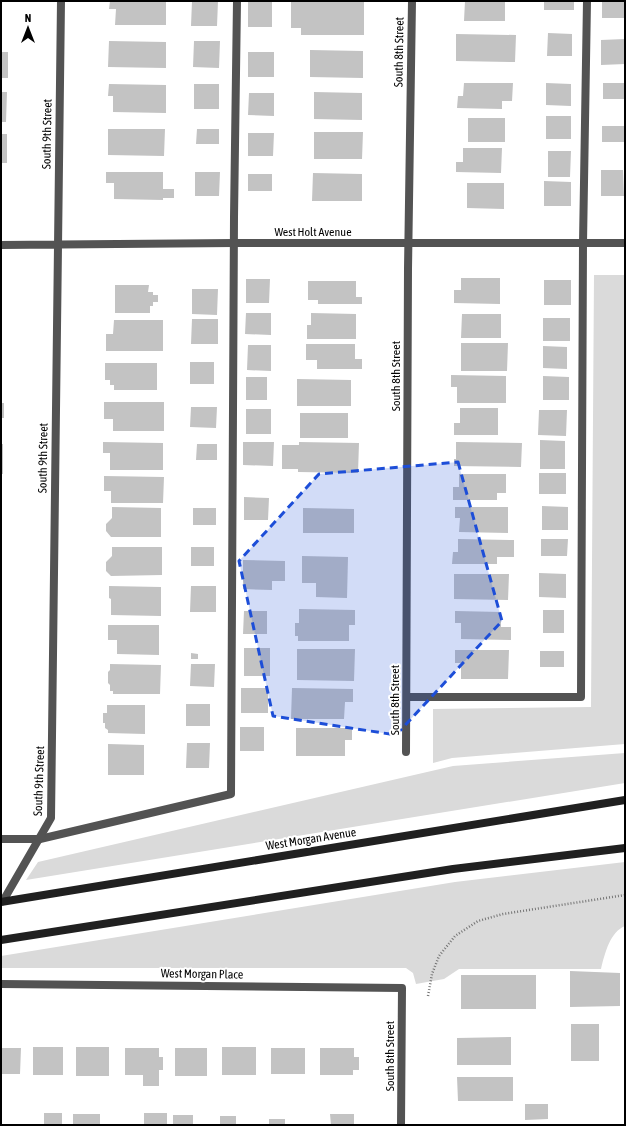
<svg xmlns="http://www.w3.org/2000/svg" width="626" height="1126" font-family="'Asap Condensed',sans-serif">
<style>
.green{fill:#dadada}
.building{fill:#c3c3c3}
.lines{fill:none;stroke-linecap:round;stroke-linejoin:round}
.path{stroke:#757575;stroke-width:2.5;stroke-dasharray:1 2;stroke-linecap:butt}
.lane{stroke:#535353;stroke-width:8}
.street{stroke:#535353;stroke-width:8}
.secondary{stroke:#202020;stroke-width:8}
.marked{fill:#1d4ed8;fill-opacity:0.2;stroke:#1d4ed8;stroke-width:3;stroke-dasharray:8 5;stroke-linejoin:round}
.labels{text-anchor:middle;stroke-width:4;stroke-linejoin:round;paint-order:stroke}
.street-label{font-size:12px;fill:#000;stroke:#fff}
</style>
<rect width="100%" height="100%" fill="#fff"/>
<path class="green" d="M594,275H625V744L452,758L433,763V709L591,707Z
M625,753V783L26,880L38,862L453,766Z
M625,862V926C610,932 605,953 601,969H459L444,979L416,984L413,973L406,968H1V956L455,882Z"/>
<path class="building" d="M110,1H166V25H115L116,9H109Z
M192,1H218L217,26H191Z
M465,1H505V21H464Z
M544,1H574V10H544Z
M602,1H625V18H602Z
M248,2H272V27H248Z
M291,2H364V35H301V28H291Z
M548,33L572,34V56H547Z
M456,34L516,35L515,62L456,61Z
M625,39V64L601,65V40Z
M109,41L166,42V68L108,67Z
M194,41H220L219,68L193,67Z
M310,50L363,51V78L310,77Z
M1,52H8V78H1Z
M248,52H274V77H248Z
M464,83H513L512,101H502V109L457,108L458,96H463Z
M546,83L571,84V106L546,105Z
M603,83H625V99H603Z
M109,84L166,85V113L113,112V96H108Z
M194,84H219V109H194Z
M1,92H7L6,122H1Z
M314,92L362,93V120L314,119Z
M249,93H274V116L248,115Z
M546,116H571V139H546Z
M468,118H505V142H468Z
M602,126H625V142H602Z
M108,129H165L164,156L108,155Z
M197,129H219V144H196Z
M314,132H363L362,159H314Z
M248,133H274L273,156H248Z
M1,134H7V163H1Z
M463,148H502L501,173L456,172V162H463Z
M548,151H571L570,177H548Z
M601,170H623L624,196H601Z
M106,172H163V189H174V198H163V200L114,199V183H106Z
M195,172H220L219,196H195Z
M313,173L362,174V201H312Z
M248,174H272V191H248Z
M544,181L571,182V206H544Z
M467,183H504V209L467,208Z
M461,278H500V304L454,303V290H461Z
M246,279H270L269,303H246Z
M544,280H571V305H544Z
M308,281H356V297H362V304H318V300H308Z
M115,285H149L148,292H153V295H158V302H153V306H150V313H115Z
M192,289H218L217,315L192,314Z
M246,313H271V335L245,334Z
M311,313L356,314V339H307V325H311Z
M462,314H501V338H461Z
M543,318H570V341H543Z
M192,319H218V344H191Z
M114,320H163V351H106V334H113Z
M461,343H508L507,371H461Z
M306,344H355V359H362V369H317V360H306Z
M248,345H271V371L247,370Z
M543,346L567,347V369L543,368Z
M190,362H214V384H190Z
M105,363H157V390H114V385H110V380H105Z
M451,375L506,376V403H457V387H451Z
M543,376L569,377V400H543Z
M246,377H267V400H246Z
M297,379L351,380V406H297Z
M104,402H164V431H113V419H104Z
M1,403H4V418H1Z
M191,407H217L216,428L190,427Z
M460,408H498V435H454V423H460Z
M246,409H271V434H246Z
M539,410H567L566,436L538,435Z
M300,413H348V438H300Z
M540,440L565,441V469H540Z
M103,442L163,443V470H110V453H103Z
M243,442H274L273,466L243,465Z
M299,442L359,443L358,473L298,472V469H282V445H299Z
M456,442L522,443L521,467L454,466V459H456Z
M1,444H3V474H1Z
M197,444H217V460H196Z
M539,473H566V494H539Z
M459,474H506V493H497V500H453V487H459Z
M104,476L164,477L163,503H111V491H104Z
M244,497L269,498L268,520H244Z
M542,506L568,507V530H542Z
M112,507L161,508V537H111L106,531V524L112,518Z
M455,507H508V533L459,532L460,518H455Z
M193,508H216V525H193Z
M303,508L354,509V533H303Z
M458,539L514,540V557H497V564H452L453,552H458Z
M541,539H568L567,556H541Z
M112,547H162V575L111,576L106,571V562L112,556Z
M191,547H214V566H191Z
M302,556L348,557L347,598L316,597V583H302Z
M243,560L285,561V581H272V590L243,589Z
M539,573L566,574V598L539,597Z
M454,574H509L508,600L454,599Z
M109,586L161,587V616L111,615V599L109,598Z
M191,586H216V612H190Z
M299,609L355,610V625H349V641H298V636H295V623H299Z
M543,610H564V633H543Z
M244,611H267V634H243Z
M455,611L501,612V627H511V640L461,639V623H455Z
M108,625H159V655L117,654V640H108Z
M244,648H270V676H244Z
M297,649H355L354,681L297,680Z
M455,650H509L508,679H461V663H455Z
M540,651H564V667H540Z
M191,653L198,654V659H191Z
M110,664L161,665L160,694H113V691H110V685L108,683V672L110,670Z
M191,664H215L214,687L190,686Z
M241,688H268V713H241Z
M292,688L353,689V702H345L344,719H291Z
M186,704H210V726H186Z
M107,705H145V734L108,733V730L105,728V723H103V713H107Z
M240,727H264V751H240Z
M296,728H352V740H345V756H296Z
M187,743H210L209,768H186Z
M108,744L144,745V775H108Z
M570,971L620,973V1006L570,1007Z
M461,975H536V1009H461Z
M571,1024H599V1061H571Z
M511,1037V1065H457V1038Z
M33,1047H63V1075H33Z
M76,1047H109V1076H76Z
M222,1047H256V1075H222Z
M1,1048H21L20,1074H1Z
M125,1048H159V1057H163V1070H159V1086H143V1075H125Z
M175,1048H207V1076H175Z
M271,1048H305V1074H271Z
M320,1048H354V1057H359V1070H353V1075H320Z
M457,1077H513V1101H458Z
M525,1104H548V1119L525,1120Z
M44,1113H62V1125H44Z
M144,1113H167V1125H144Z
M73,1114H100V1125H73Z
M330,1114H354V1125H331Z
M173,1115H193V1125H173Z
M220,1116H236V1125H220Z
M269,1119H285V1125H269Z"/>
<g class="lines">
<path class="path" d="M428,996L432,974L439,956L455,936L478,921L503,914L625,895"/>
<path class="lane" d="M407,697H581L583,243L587,1
M1,839H40L231,794L234,217L237,1"/>
<path class="street" d="M1,245L234,243H625
M406,752L408,269L412,1
M3,901L51,818L61,1
M1,984L402,988L401,1125"/>
<path class="secondary" d="M1,902L625,800
M1,940L453,869L625,848"/>
</g>
<path class="marked" d="M458,462L502,621L396,735L273,716L239,561L319,474Z"/>
<g class="labels">
<g class="street-label">
<text transform="translate(399 52) rotate(-89)" y="4">South 8th Street</text>
<text transform="translate(47 134) rotate(-89)" y="4">South 9th Street</text>
<text x="313" y="236">West Holt Avenue</text>
<text transform="translate(396 376) rotate(-90)" y="4">South 8th Street</text>
<text transform="translate(43 458) rotate(-89)" y="4">South 9th Street</text>
<text transform="translate(395 700) rotate(-90)" y="4">South 8th Street</text>
<text transform="translate(39 781) rotate(-88)" y="4">South 9th Street</text>
<text transform="translate(311 839) rotate(-9)" y="4">West Morgan Avenue</text>
<text transform="translate(202 974) rotate(1)" y="4">West Morgan Place</text>
<text transform="translate(390 1056) rotate(-90)" y="4">South 8th Street</text>
</g>
</g>
<rect width="626" height="1126" fill="none" stroke="#000000" stroke-width="4"/>
<g transform="translate(28 28)" stroke="#ffffff" stroke-width="3" paint-order="stroke">
<path d="M0-3L7 15L0 10L-7 15Z" fill="#000000"/>
<text y="-6" font-size="11" font-weight="bold" text-anchor="middle" fill="#000000">N</text>
</g>
</svg>
